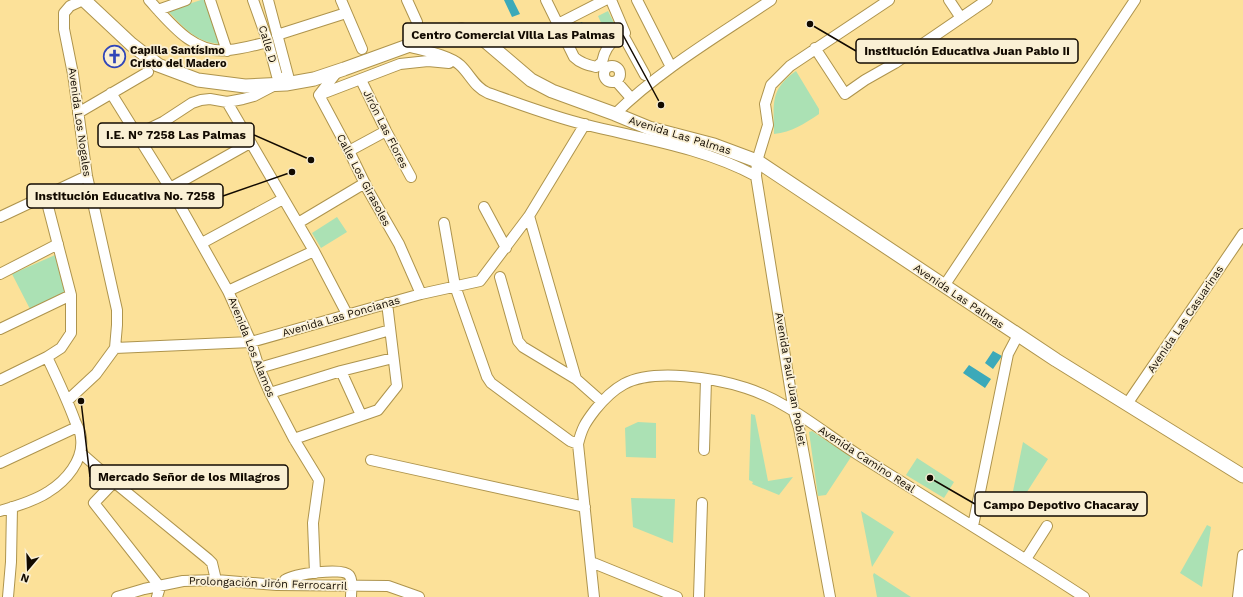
<svg xmlns="http://www.w3.org/2000/svg" width="1243" height="597" font-family="'Work Sans',sans-serif">
<style>
.green{fill:#abe1b4}
.water{fill:#3ca9b9}
.lines{fill:none;stroke-linecap:round;stroke-linejoin:round}
.minor-casing{stroke:#ae944d;stroke-width:12}
.major-casing{stroke:#ae944d;stroke-width:15}
.minor{stroke:#fff;stroke-width:10}
.major{stroke:#fff;stroke-width:13}
.labels{text-anchor:middle;stroke-width:3.5;stroke-linejoin:round;paint-order:stroke}
.street-label{font-size:11px;fill:#120a00;stroke:#faf0d4}
.poi-label{font-size:11px;font-weight:bold;fill:#120a00;stroke:#faf0d4;text-anchor:start}
.leader{fill:none;stroke:#120a00;stroke-width:1.5}
.callout-dot{fill:#120a00;stroke:#faf0d4;stroke-width:1.5}
.callout{fill:#faf0d4;stroke:#120a00;stroke-width:1.5}
.callout-label{font-size:12px;text-anchor:middle;font-weight:bold;fill:#120a00}
</style>
<rect width="100%" height="100%" fill="#fce199"/>
<path class="green" d="M201,0H205L219,44C195,41 185,29 169,12L170,10Z
M608,11L618,31L607,36L598,16Z
M796,71L819,109V114C804,124 792,132 774,134C774,104 769,90 796,71Z
M337,217L347,232L321,248L312,233Z
M55,255L65,294L30,309L12,274Z
M751,414L755,415L768,481L793,477L779,495L752,484L753,482L749,480Z
M638,422L656,423V458L626,457L625,428Z
M812,431L851,457L826,495L818,496L809,432Z
M1023,442L1048,459L1018,506L1011,501Z
M917,458L954,482L944,498L906,475Z
M631,498L675,499L673,543L633,527Z
M861,511L894,532L872,567Z
M1207,525L1211,527L1202,587L1180,573Z
M874,573L911,597H877L873,575Z"/>
<path class="water" d="M504,0H513L520,14L512,17Z
M582,22L585,28L574,34L571,28Z
M993,351L1002,356L993,369L985,363Z
M969,365L991,379L985,388L963,373Z"/>
<g class="lines">
<defs>
<path id="minor" d="M149,0C170,23 194,55 229,50C242,49 255,45 268,42
M210,0L227,51
M253,0L268,42L277,76L289,81
M268,0L290,83
M341,0L362,49
M407,0L417,22
M546,0L574,57C580,63 587,65 596,67L602,62C604,52 608,44 617,38C620,36 623,36 625,33L611,0
M637,0L671,67
M949,0L961,18
M158,10L186,0
M558,24L605,0
M277,35L346,13
M623,35L645,75
M407,46C421,50 449,55 460,65C470,74 475,88 488,93C520,104 553,117 587,125C644,139 704,148 756,176
M815,48L845,94L865,80L895,63L987,0
M604 74a8 8 0 1 1 16 0a8 8 0 1 1-16 0Z
M337,72L319,95L349,151L368,190L399,244L421,294
M361,80L386,131L411,177
M616,81L631,98
M111,93L170,188L228,291L251,342L259,368L270,393L294,439L319,480L313,523L315,573
M319,95L400,64L428,61L449,63
M227,102L314,251L347,314
M78,113L148,72
M615,114C661,69 718,36 771,0
M138,134L163,122L192,103L201,100L210,99L227,102L243,99L254,96L275,85
M349,151L386,131
M170,188L250,143
M484,207L506,248
M529,216L576,379
M0,217L87,176
M298,223L365,183
M444,223L455,286L487,377L491,383L570,441L578,444
M202,243L283,199
M0,274L58,244
M500,277L518,341L523,347L576,379L602,402
M944,286L1135,0
M228,291L314,251
M0,329L71,295
M115,348L251,342L421,294L480,281L529,216L585,124
M259,368L390,330
M341,371L361,415
M0,380L47,357L61,348L71,333V295L45,195
M270,393L341,371L393,358
M68,400L96,374L115,348L117,325V310L87,176L73,74L64,29V13L70,6L83,0
M1127,404L1243,234
M294,439L378,410L397,386L387,303
M704,450L706,379
M81,453L114,482L208,559L212,563L216,580
M371,460L585,507
M0,463L77,427
M114,482L94,503L160,587L157,597
M0,511C14,507 36,500 48,492C66,481 84,460 81,438C81,432 77,426 75,421C67,399 57,378 47,357
M973,526L1008,354L1018,335
M1026,559L1047,526
M591,562L677,597
M281,585C282,584 284,581 285,580C294,574 343,567 349,575C353,580 351,591 351,597
M8,597L11,562L12,507
M117,597L144,589L183,581L216,580L277,585L388,586L419,597
M594,597L578,444C582,428 585,423 595,410C603,400 613,390 624,384C654,368 715,378 746,388C787,401 821,431 857,454C933,502 1009,548 1084,597
M699,597L702,503
M830,597L799,428L794,412L756,176L757,161L768,125L765,104L771,85L790,66L889,0
M1238,597L1243,555"/>
<path id="major" d="M84,0L131,44L158,65L198,80L245,86L286,84L314,79L344,69L446,32L462,30L477,34L531,80L552,91L615,114L649,128L714,145L757,161L1056,360L1243,476"/>
</defs>
<use href="#minor" class="minor-casing"/>
<use href="#major" class="major-casing"/>
<use href="#minor" class="minor"/>
<use href="#major" class="major"/>
</g>
<defs>
<symbol id="church-ring" viewBox="-11 -11 22 22"><circle r="9.5" fill="#faf0d4" stroke="#3146b8" stroke-width="1.5"/><path d="M-1.2-6h2.4v3.5h3.3v2.4h-3.3V6h-2.4V-.1h-3.3v-2.4h3.3Z" fill="#3146b8"/></symbol>
</defs>
<g fill-rule="evenodd">
<use href="#church-ring" x="102" y="44" width="25" height="25"/>
</g>
<g class="labels">
<g class="street-label">
<text transform="translate(268 44) rotate(73)" y="4">Calle D</text>
<text transform="translate(80 122) rotate(82)" y="4">Avenida Los Nogales</text>
<text transform="translate(386 129) rotate(63)" y="4">Jirón Las Flores</text>
<text transform="translate(680 135) rotate(17)" y="4">Avenida Las Palmas</text>
<text transform="translate(364 180) rotate(62)" y="4">Calle Los Girasoles</text>
<text transform="translate(959 296) rotate(34)" y="4">Avenida Las Palmas</text>
<text transform="translate(341 316) rotate(-16)" y="4">Avenida Las Poncianas</text>
<text transform="translate(1185 319) rotate(-56)" y="4">Avenida Las Casuarinas</text>
<text transform="translate(252 347) rotate(68)" y="4">Avenida Los Alamos</text>
<text transform="translate(791 379) rotate(80)" y="4">Avenida Paul Juan Poblet</text>
<text transform="translate(867 459) rotate(33)" y="4">Avenida Camino Real</text>
<text transform="translate(268 583) rotate(2)" y="4">Prolongación Jirón Ferrocarril</text>
</g>
<g class="poi-label">
<text x="130" y="54">Capilla Santísimo<tspan x="130" dy="13">Cristo del Madero</tspan></text>
</g>
</g>
<path class="leader" d="M661 105L623 35M810 24L856 51M311 160L254 135M292 172L223 196M81 401L90 477M930 478L975 504"/>
<g class="callout-dot">
<circle cx="661" cy="105" r="4"/>
<circle cx="810" cy="24" r="4"/>
<circle cx="311" cy="160" r="4"/>
<circle cx="292" cy="172" r="4"/>
<circle cx="81" cy="401" r="4"/>
<circle cx="930" cy="478" r="4"/>
</g>
<g class="callout">
<rect x="403" y="23" width="220" height="24" rx="4"/>
<rect x="856" y="39" width="222" height="24" rx="4"/>
<rect x="98" y="123" width="156" height="24" rx="4"/>
<rect x="27" y="184" width="196" height="24" rx="4"/>
<rect x="90" y="465" width="198" height="24" rx="4"/>
<rect x="975" y="492" width="172" height="24" rx="4"/>
</g>
<g class="callout-label">
<text x="513" y="39">Centro Comercial Villa Las Palmas</text>
<text x="967" y="55">Institución Educativa Juan Pablo Ii</text>
<text x="176" y="139">I.E. N° 7258 Las Palmas</text>
<text x="125" y="200">Institución Educativa No. 7258</text>
<text x="189" y="481">Mercado Señor de los Milagros</text>
<text x="1061" y="509">Campo Depotivo Chacaray</text>
</g>
<g transform="translate(28 569) rotate(199)" stroke="#faf0d4" stroke-width="3" paint-order="stroke">
<path d="M0-3L7 15L0 10L-7 15Z" fill="#120a00"/>
<text y="-6" font-size="11" font-weight="bold" text-anchor="middle" fill="#120a00">N</text>
</g>
</svg>
